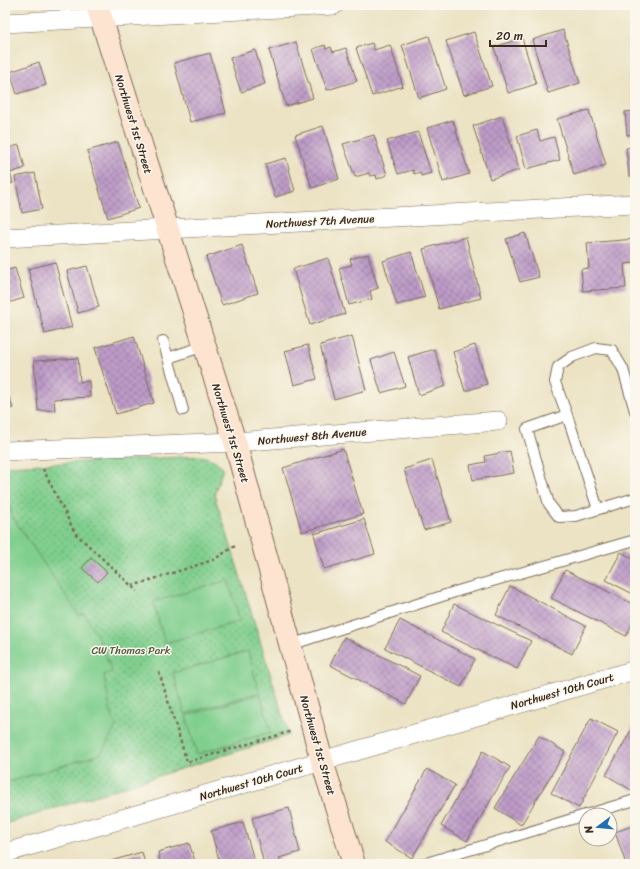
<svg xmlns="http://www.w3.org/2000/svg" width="640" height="869" font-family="Sriracha,sans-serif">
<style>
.park{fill:url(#park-dots);stroke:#5e7c56}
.pitch{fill:#80cf8e;stroke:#5e7c56}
.building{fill:url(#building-cross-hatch)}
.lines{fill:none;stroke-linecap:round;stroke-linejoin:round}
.lane-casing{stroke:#796b58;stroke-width:12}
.street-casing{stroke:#796b58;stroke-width:20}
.secondary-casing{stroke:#796b58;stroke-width:24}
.path{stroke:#796b58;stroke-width:2.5;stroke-dasharray:3 3;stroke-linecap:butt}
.lane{stroke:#fff;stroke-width:10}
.street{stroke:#fff;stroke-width:19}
.secondary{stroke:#fde4d1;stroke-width:22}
.labels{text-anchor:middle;stroke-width:3;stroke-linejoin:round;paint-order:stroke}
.street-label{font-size:11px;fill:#3b2a1e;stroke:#fbf7ec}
.park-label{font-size:11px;fill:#505c40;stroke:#fbf7ec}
</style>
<defs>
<pattern id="park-dots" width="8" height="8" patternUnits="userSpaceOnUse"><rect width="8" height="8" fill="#80cf8e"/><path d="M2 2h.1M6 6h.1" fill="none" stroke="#6aa873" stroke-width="1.8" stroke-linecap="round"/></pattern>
<pattern id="building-cross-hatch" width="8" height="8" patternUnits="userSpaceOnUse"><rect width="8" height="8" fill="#bd9bc8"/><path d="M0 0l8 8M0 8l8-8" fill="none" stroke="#9b7fa2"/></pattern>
</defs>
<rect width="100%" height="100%" fill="#fbf7ec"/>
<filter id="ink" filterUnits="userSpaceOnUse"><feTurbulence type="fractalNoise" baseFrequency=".025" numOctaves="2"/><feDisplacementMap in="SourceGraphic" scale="8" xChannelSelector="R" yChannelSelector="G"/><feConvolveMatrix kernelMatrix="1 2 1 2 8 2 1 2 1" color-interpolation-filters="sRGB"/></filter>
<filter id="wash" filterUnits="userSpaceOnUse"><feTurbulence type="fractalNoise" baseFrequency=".012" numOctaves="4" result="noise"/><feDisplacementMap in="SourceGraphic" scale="16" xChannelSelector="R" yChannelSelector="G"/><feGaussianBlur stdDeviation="0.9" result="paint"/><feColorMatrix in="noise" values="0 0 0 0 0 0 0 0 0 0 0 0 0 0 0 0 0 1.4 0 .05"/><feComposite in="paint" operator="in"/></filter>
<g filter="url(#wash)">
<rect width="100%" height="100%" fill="#ece3c4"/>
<path class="park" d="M200,456C210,458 217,460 223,469L215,492L216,501L225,527L289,735L5,824V466Z"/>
<path class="pitch" d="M5,491L13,518L79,615L84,613L100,641L112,672L104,675L110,710L116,726L101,754L5,783Z
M228,580L240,621L165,643L153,602Z
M248,651L259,692L185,714L173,673Z
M260,694L271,732L197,754L186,716Z"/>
<g id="blocks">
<path class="building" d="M563,30L580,83L548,93L532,40Z
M474,32L492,86L464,95L446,41Z
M429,36L446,89L419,98L402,45Z
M522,38L536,84L508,93L494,47Z
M296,42L313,98L286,106L269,50Z
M372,43L374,50L390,45L403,86L372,96L356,48Z
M325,45L326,49L331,47L333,52L346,48L357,81L327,90L313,49Z
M255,50L265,84L241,92L230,58Z
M210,53L226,113L190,122L174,63Z
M39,62L46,85L17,94L10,72Z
M589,110L606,165L574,175L557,119Z
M635,111V134L627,135L625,112Z
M502,116L519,170L490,179L473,126Z
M453,120L469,174L443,182L427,128Z
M323,126L339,179L312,188L295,135Z
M537,130L540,141L554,137L560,160L526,169L517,136Z
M418,132L431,173L421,176L420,172L414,174L413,170L398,174L387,141Z
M374,135L387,175L377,179L376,175L370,176L369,173L355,177L343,144Z
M118,142L139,208L108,218L87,151Z
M19,145L25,168L10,173L13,183L5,185V149Z
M635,147V176H629L626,148Z
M286,158L295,191L275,197L265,164Z
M35,173L42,209L22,213L15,177Z
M525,233L539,277L520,282L506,239Z
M466,237L481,298L439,309L423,249Z
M635,239V263L624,264L626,288L583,291L581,269L589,268L587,243Z
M242,245L258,293L222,305L206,257Z
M411,252L425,297L397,305L383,261Z
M368,254L378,288L370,291L372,299L349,305L339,268L352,265L350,259Z
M328,258L345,314L310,325L293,269Z
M55,262L72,327L45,334L28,269Z
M87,266L99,307L78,313L67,271Z
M15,268L24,298L5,304V271Z
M134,336L154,403L116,414L95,348Z
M352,336L366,390L334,399L320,345Z
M308,345L317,379L294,385L285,351Z
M475,345L487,384L465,391L453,352Z
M434,349L446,386L419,395L408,357Z
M394,352L405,386L381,393L371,360Z
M78,358L80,382L89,381L90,397L54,399L55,410L38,411L34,361Z
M5,386L13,408L5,410Z
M343,449L363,514L302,532L283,468Z
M510,451L514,473L473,480L470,465L486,462L485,456Z
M432,460L451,522L424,530L404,469Z
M364,519L375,554L324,569L314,534Z
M621,552L635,560V595L606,580Z
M91,558L107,572L98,582L82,568Z
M565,570L635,605V618L626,636L551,598Z
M510,586L586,626L572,654L496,615Z
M454,604L531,641L517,669L441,632Z
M400,620L475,659L461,687L385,648Z
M344,637L420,676L406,704L330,665Z
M591,718L618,732L579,808L551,793Z
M635,723V787L633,791L606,775Z
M539,736L565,752L521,825L495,808Z
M483,751L510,767L467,841L441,826Z
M427,769L455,785L412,858L385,842Z
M289,808L300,852L279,858L281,864H264L252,818Z
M243,822L255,864H220L211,831Z
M635,825V864H626L615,832Z
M189,843L196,864H161L158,852Z
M142,852L145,864H112L111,861Z"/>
</g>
</g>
<g filter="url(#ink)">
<use href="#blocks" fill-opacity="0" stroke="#796b58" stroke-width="1"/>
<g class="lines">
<defs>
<path id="lane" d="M163,341L168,358
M183,410L168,358L204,346
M635,411L623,369L612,350L596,348L572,357L558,367L555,382L567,415L527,429L549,504L559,517L576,516L635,498
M567,415L598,509
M290,645L461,590L635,540
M423,864L635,800"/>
<path id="street" d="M5,23L334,5
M5,238L167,229L635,204
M5,451L235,442L498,421
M5,853L635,670"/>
<path id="secondary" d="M97,5L235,442L322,761L354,864"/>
</defs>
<use href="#lane" class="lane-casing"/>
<use href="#street" class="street-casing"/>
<use href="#secondary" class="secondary-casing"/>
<path class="path" d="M43,469L75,533L137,591
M132,586L213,560L235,546
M159,672L187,762L292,731"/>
<use href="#lane" class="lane"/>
<use href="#street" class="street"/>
<use href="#secondary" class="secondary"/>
</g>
</g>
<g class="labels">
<g class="street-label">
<text transform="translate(134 124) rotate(73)" y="4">Northwest 1st Street</text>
<text transform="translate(320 221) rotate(-3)" y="4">Northwest 7th Avenue</text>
<text transform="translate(231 433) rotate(73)" y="4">Northwest 1st Street</text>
<text transform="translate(312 436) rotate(-5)" y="4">Northwest 8th Avenue</text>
<text transform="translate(562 691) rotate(-16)" y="4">Northwest 10th Court</text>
<text transform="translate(318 745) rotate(74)" y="4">Northwest 1st Street</text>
<text transform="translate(251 782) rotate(-16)" y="4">Northwest 10th Court</text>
</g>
<g class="park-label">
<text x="131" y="654">CW Thomas Park</text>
</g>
</g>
<rect width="640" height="869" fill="none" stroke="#fbf7ec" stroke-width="20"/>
<g transform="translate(598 827) rotate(254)"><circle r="19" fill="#fbf7ec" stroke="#aea59a"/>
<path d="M0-3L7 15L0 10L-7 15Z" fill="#1f6fb2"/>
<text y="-6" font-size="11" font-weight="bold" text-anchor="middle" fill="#3b2a1e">N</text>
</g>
<path d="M490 40v6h56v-6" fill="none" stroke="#3b2a1e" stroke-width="2"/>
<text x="496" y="40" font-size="12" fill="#3b2a1e" stroke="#fbf7ec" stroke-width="3" paint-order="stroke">20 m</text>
</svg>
